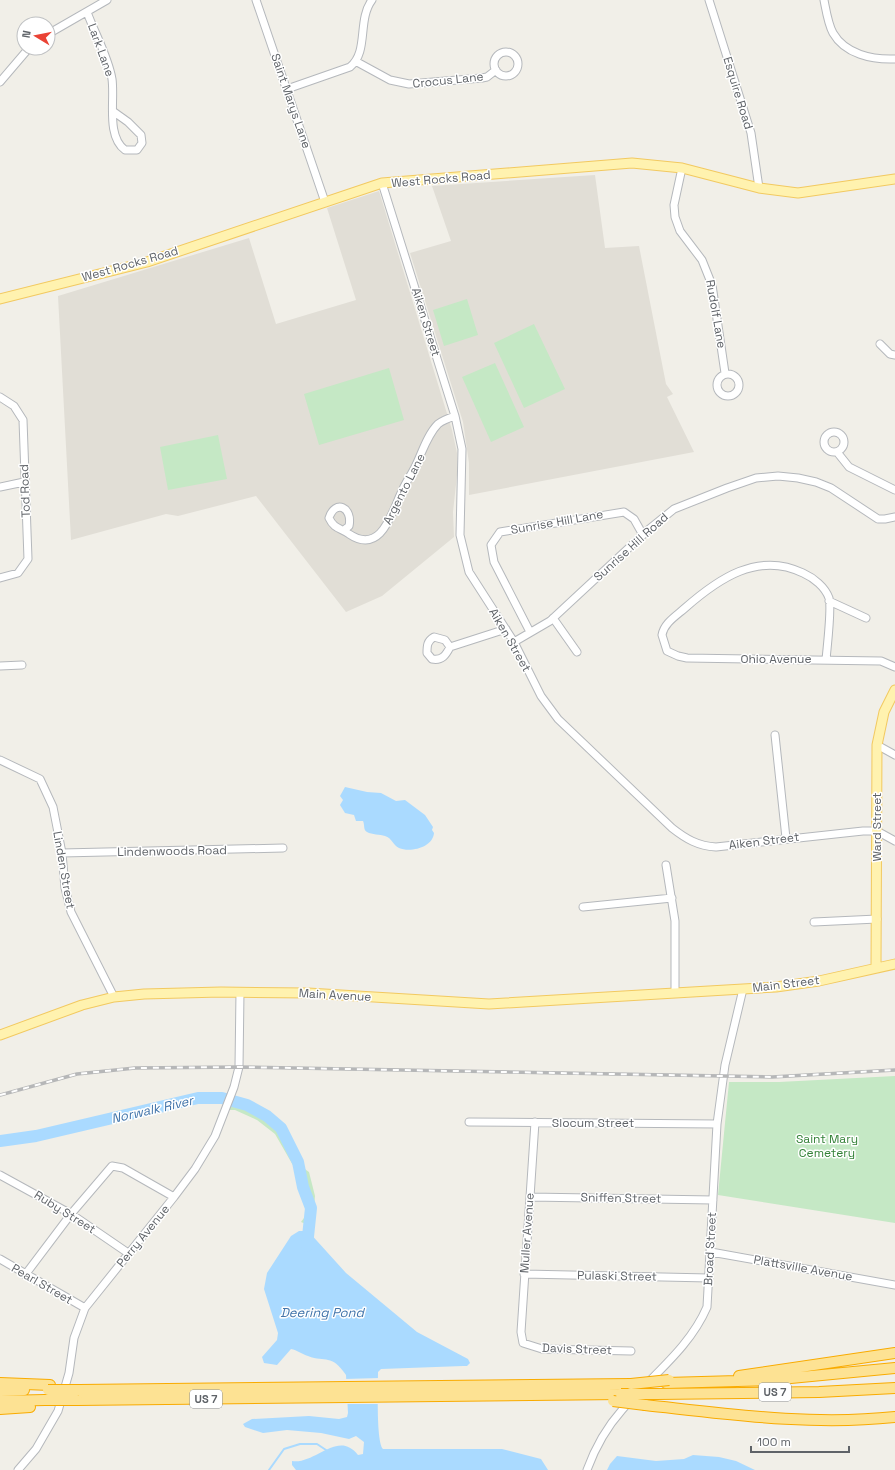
<svg xmlns="http://www.w3.org/2000/svg" width="895" height="1470" font-family="'Space Grotesk',sans-serif">
<style>
.education{fill:#e1ded6}
.green{fill:#c5e8c5}
.water{fill:#aadaff}
.pier{fill:#f1efe8}
.lines{fill:none;stroke-linecap:round;stroke-linejoin:round}
.stream{stroke:#aadaff;stroke-width:2}
.river{stroke:#aadaff;stroke-width:12}
.minor-casing{stroke:#b5b8bc;stroke-width:9}
.major-casing{stroke:#f2c960;stroke-width:11}
.highway-casing{stroke:#f9ab00;stroke-width:12}
.minor{stroke:#fff;stroke-width:7}
.major{stroke:#fff2af;stroke-width:9}
.highway{stroke:#fde293;stroke-width:10}
.rail-casing{stroke:#b6b7b8;stroke-width:3.5}
.rail{stroke:#fff;stroke-width:2;stroke-dasharray:6;stroke-linecap:butt}
.highway-bridge-casing{stroke:#f9ab00;stroke-width:12;stroke-linecap:butt}
.highway-bridge{stroke:#fde293;stroke-width:10}
.labels{text-anchor:middle;stroke-width:3;stroke-linejoin:round;paint-order:stroke}
.shield{fill:#fff;stroke:#8f9295;stroke-width:1}
.shield-label{font-size:11px;font-weight:bold;fill:#5f6368}
.street-label{font-size:12px;fill:#5f6368;stroke:#fff}
.park-label{font-size:12px;fill:#348238;stroke:#fff}
.water-label{font-size:13px;font-style:italic;fill:#4174aa;stroke:#fff}
</style>
<rect width="100%" height="100%" fill="#f1efe8"/>
<path class="education" d="M595,175L605,248L639,246L666,384L673,394L667,397L694,452L469,495V463L463,422L410,253L451,241L432,186Z
M379,191L452,430L457,453V475L453,512L454,537L382,596L346,612L256,496L178,516L166,514L71,540L58,296L249,238L276,324L356,300L327,208Z"/>
<path class="green" d="M467,299L478,335L444,346L433,310Z
M534,324L565,389L524,408L494,343Z
M495,363L524,427L491,442L462,377Z
M389,368L404,420L319,445L304,394Z
M218,435L227,479L168,490L160,447Z
M895,1076V1223L718,1195L729,1082H779Z
M225,1104C244,1105 266,1115 279,1130C291,1143 293,1162 309,1172L315,1196L313,1217L306,1224L301,1222L307,1214L309,1196L304,1176L294,1167L275,1134L257,1120L235,1110H223Z"/>
<path class="water" d="M345,787L367,792L381,793L396,801L405,800L425,815L433,827L432,830L434,833C433,847 411,853 399,848C393,845 392,838 385,836C380,834 372,835 367,832C363,830 365,825 363,821H356L354,815L345,813L340,805L343,800L340,796Z
M299,1231H308L346,1273L417,1332L468,1359L470,1363L467,1366H463L381,1369L378,1372C378,1386 376,1442 383,1449H502L541,1459L548,1470H296L292,1465V1461C315,1465 338,1429 358,1455L363,1454L364,1442L356,1436L349,1439L321,1433L287,1430L263,1433L245,1427L243,1424L252,1419L309,1416L339,1419L347,1417L348,1413L346,1375C331,1353 326,1363 308,1356C302,1354 297,1350 291,1349L277,1365L264,1363L262,1357L277,1340L278,1333L264,1289L267,1273L291,1236Z
M693,1455L719,1457L736,1461L755,1470H607L610,1464L617,1456L656,1461L684,1459Z"/>
<path class="pier" d="M380,1378L381,1404H345L344,1379Z"/>
<g class="lines">
<path class="stream" d="M269,1470L284,1449L300,1444H317L326,1450"/>
<path class="river" d="M0,1141L36,1136L198,1098H222L247,1105L267,1116L281,1128L298,1162L303,1187L311,1208L307,1246"/>
<defs>
<path id="minor" d="M256,0L325,202
M709,0L751,133L759,188
M824,0C826,10 828,24 833,33C845,54 872,60 895,59
M87,12C95,34 108,56 112,79C115,100 106,136 125,150H137L142,143L141,135L128,122L114,112
M48,34L107,0
M494 64a12 12 0 1 1 24 0a12 12 0 1 1-24 0Z
M357,62L390,80L409,84L482,78L487,77L496,70
M0,82L29,48
M287,89L350,67C369,52 357,20 372,0
M682,168L674,205L675,217L680,231L702,260L712,285L725,373
M382,183L455,416L462,449L460,535L469,572L514,642L541,696L558,719L672,828C686,839 698,846 716,847L863,831H877L895,841
M880,344L890,354L895,355
M717 385a11 11 0 1 1 22 0a11 11 0 1 1-22 0Z
M824 442a10 10 0 1 1 20 0a10 10 0 1 1-20 0Z
M837,452L849,467L895,490
M0,487L24,482
M344,530L349,526C353,507 335,499 329,518C334,529 341,528 349,534C382,556 392,511 402,491C406,482 411,475 415,467C422,453 427,435 438,424C443,420 449,418 455,416
M0,578L18,573L28,559L23,420L14,406L0,397
M829,601L866,618
M553,618L577,652
M530,632L494,562L491,545L500,532L624,512L634,519L643,535
M514,642L550,621L648,530L674,509L727,488L756,478L778,476L798,478L816,482L831,488L878,519H885L895,517
M450,647C446,655 442,661 432,659L427,653C427,646 427,641 434,637L445,640L450,647L506,629
M826,660C827,647 832,608 829,598C825,587 814,578 803,573C758,551 718,579 685,608C676,616 664,623 662,635L667,651L678,656L687,658L881,661L895,667
M0,666L22,665
M775,735L786,838
M877,745L895,755
M0,760L40,779L53,807L62,853L65,888L71,912L114,997
M62,853L283,848
M666,865L675,921V993
M583,907L672,898
M814,922L877,919
M469,1122L717,1124
M535,1122L521,1332L523,1343L542,1349L631,1351
M0,1175L71,1214L128,1253
M530,1197L713,1200
M711,1252L895,1285
M0,1259L85,1308
M524,1274L709,1278
M25,1275L71,1214L112,1166L123,1168L174,1197
M18,1470L36,1449L58,1411L69,1373L74,1338L85,1308L174,1197L195,1169L215,1136L234,1087L239,1067L240,992
M587,1470C595,1448 606,1428 622,1410C651,1376 689,1349 707,1307L717,1124L725,1065L743,989"/>
<path id="major" d="M0,299L147,262L382,183L632,163L682,168L759,188L798,193L895,179
M876,968L877,745L884,712L895,690
M0,1035L82,1005L114,997L144,994L221,992L308,993L489,1004L776,987L819,981L895,964"/>
<path id="highway" d="M739,1376L895,1353
M0,1383L50,1385
M666,1383L770,1380L895,1368
M79,1390L631,1384
M0,1391L24,1390
M656,1394L819,1392L895,1388
M77,1400L621,1394
M0,1401L45,1400
M645,1405C728,1414 811,1426 895,1417
M0,1409L30,1407"/>
</defs>
<use href="#minor" class="minor-casing"/>
<use href="#major" class="major-casing"/>
<use href="#highway" class="highway-casing"/>
<use href="#minor" class="minor"/>
<use href="#major" class="major"/>
<use href="#highway" class="highway"/>
<defs>
<path id="rail" d="M0,1095L77,1074L135,1068L239,1067L772,1077L895,1070"/>
</defs>
<use href="#rail" class="rail-casing"/>
<use href="#rail" class="rail"/>
<defs>
<path id="highway-bridge" d="M631,1384L669,1380
M48,1390H79
M621,1394H656
M45,1400H77
M613,1401L645,1405"/>
</defs>
<use href="#highway-bridge" class="highway-bridge-casing"/>
<use href="#highway-bridge" class="highway-bridge"/>
</g>
<g class="labels">
<g class="shield">
<rect x="759" y="1383" width="32" height="18" rx="3"/>
<rect x="190" y="1390" width="32" height="18" rx="3"/>
</g>
<g class="shield-label">
<text x="775" y="1396">US 7</text>
<text x="206" y="1403">US 7</text>
</g>
<g class="street-label">
<text transform="translate(101 50) rotate(70)" y="4">Lark Lane</text>
<text transform="translate(448 80) rotate(-6)" y="4">Crocus Lane</text>
<text transform="translate(738 93) rotate(73)" y="4">Esquire Road</text>
<text transform="translate(291 101) rotate(71)" y="4">Saint Marys Lane</text>
<text transform="translate(441 179) rotate(-5)" y="4">West Rocks Road</text>
<text transform="translate(130 264) rotate(-16)" y="4">West Rocks Road</text>
<text transform="translate(716 314) rotate(80)" y="4">Rudolf Lane</text>
<text transform="translate(426 322) rotate(73)" y="4">Aiken Street</text>
<text transform="translate(404 489) rotate(-63)" y="4">Argento Lane</text>
<text transform="translate(25 491) rotate(-92)" y="4">Tod Road</text>
<text transform="translate(557 522) rotate(-10)" y="4">Sunrise Hill Lane</text>
<text transform="translate(631 547) rotate(-42)" y="4">Sunrise Hill Road</text>
<text transform="translate(510 640) rotate(60)" y="4">Aiken Street</text>
<text x="776" y="663">Ohio Avenue</text>
<text transform="translate(877 827) rotate(-90)" y="4">Ward Street</text>
<text transform="translate(764 841) rotate(-7)" y="4">Aiken Street</text>
<text transform="translate(172 851) rotate(-1)" y="4">Lindenwoods Road</text>
<text transform="translate(64 870) rotate(80)" y="4">Linden Street</text>
<text transform="translate(786 984) rotate(-7)" y="4">Main Street</text>
<text transform="translate(335 995) rotate(3)" y="4">Main Avenue</text>
<text x="593" y="1127">Slocum Street</text>
<text transform="translate(621 1198) rotate(1)" y="4">Sniffen Street</text>
<text transform="translate(65 1212) rotate(32)" y="4">Ruby Street</text>
<text transform="translate(527 1233) rotate(-86)" y="4">Muller Avenue</text>
<text transform="translate(143 1236) rotate(-51)" y="4">Perry Avenue</text>
<text transform="translate(710 1249) rotate(-87)" y="4">Broad Street</text>
<text transform="translate(803 1268) rotate(10)" y="4">Plattsville Avenue</text>
<text transform="translate(617 1276) rotate(1)" y="4">Pulaski Street</text>
<text transform="translate(42 1284) rotate(30)" y="4">Pearl Street</text>
<text transform="translate(577 1349) rotate(2)" y="4">Davis Street</text>
</g>
<g class="park-label">
<text x="827" y="1143">Saint Mary<tspan x="827" dy="14">Cemetery</tspan></text>
</g>
<g class="water-label">
<text transform="translate(152 1109) rotate(-13)" y="5">Norwalk River</text>
<text x="322" y="1317">Deering Pond</text>
</g>
</g>
<g transform="translate(36 36) rotate(280)"><circle r="19" fill="#ffffff" stroke="#bfc1c3"/>
<path d="M0-3L7 15L0 10L-7 15Z" fill="#ea4335"/>
<text y="-6" font-size="11" font-weight="bold" text-anchor="middle" fill="#5f6368">N</text>
</g>
<path d="M751 1446v6h98v-6" fill="none" stroke="#5f6368" stroke-width="2"/>
<text x="757" y="1446" font-size="12" fill="#5f6368" stroke="#ffffff" stroke-width="3" paint-order="stroke">100 m</text>
</svg>
